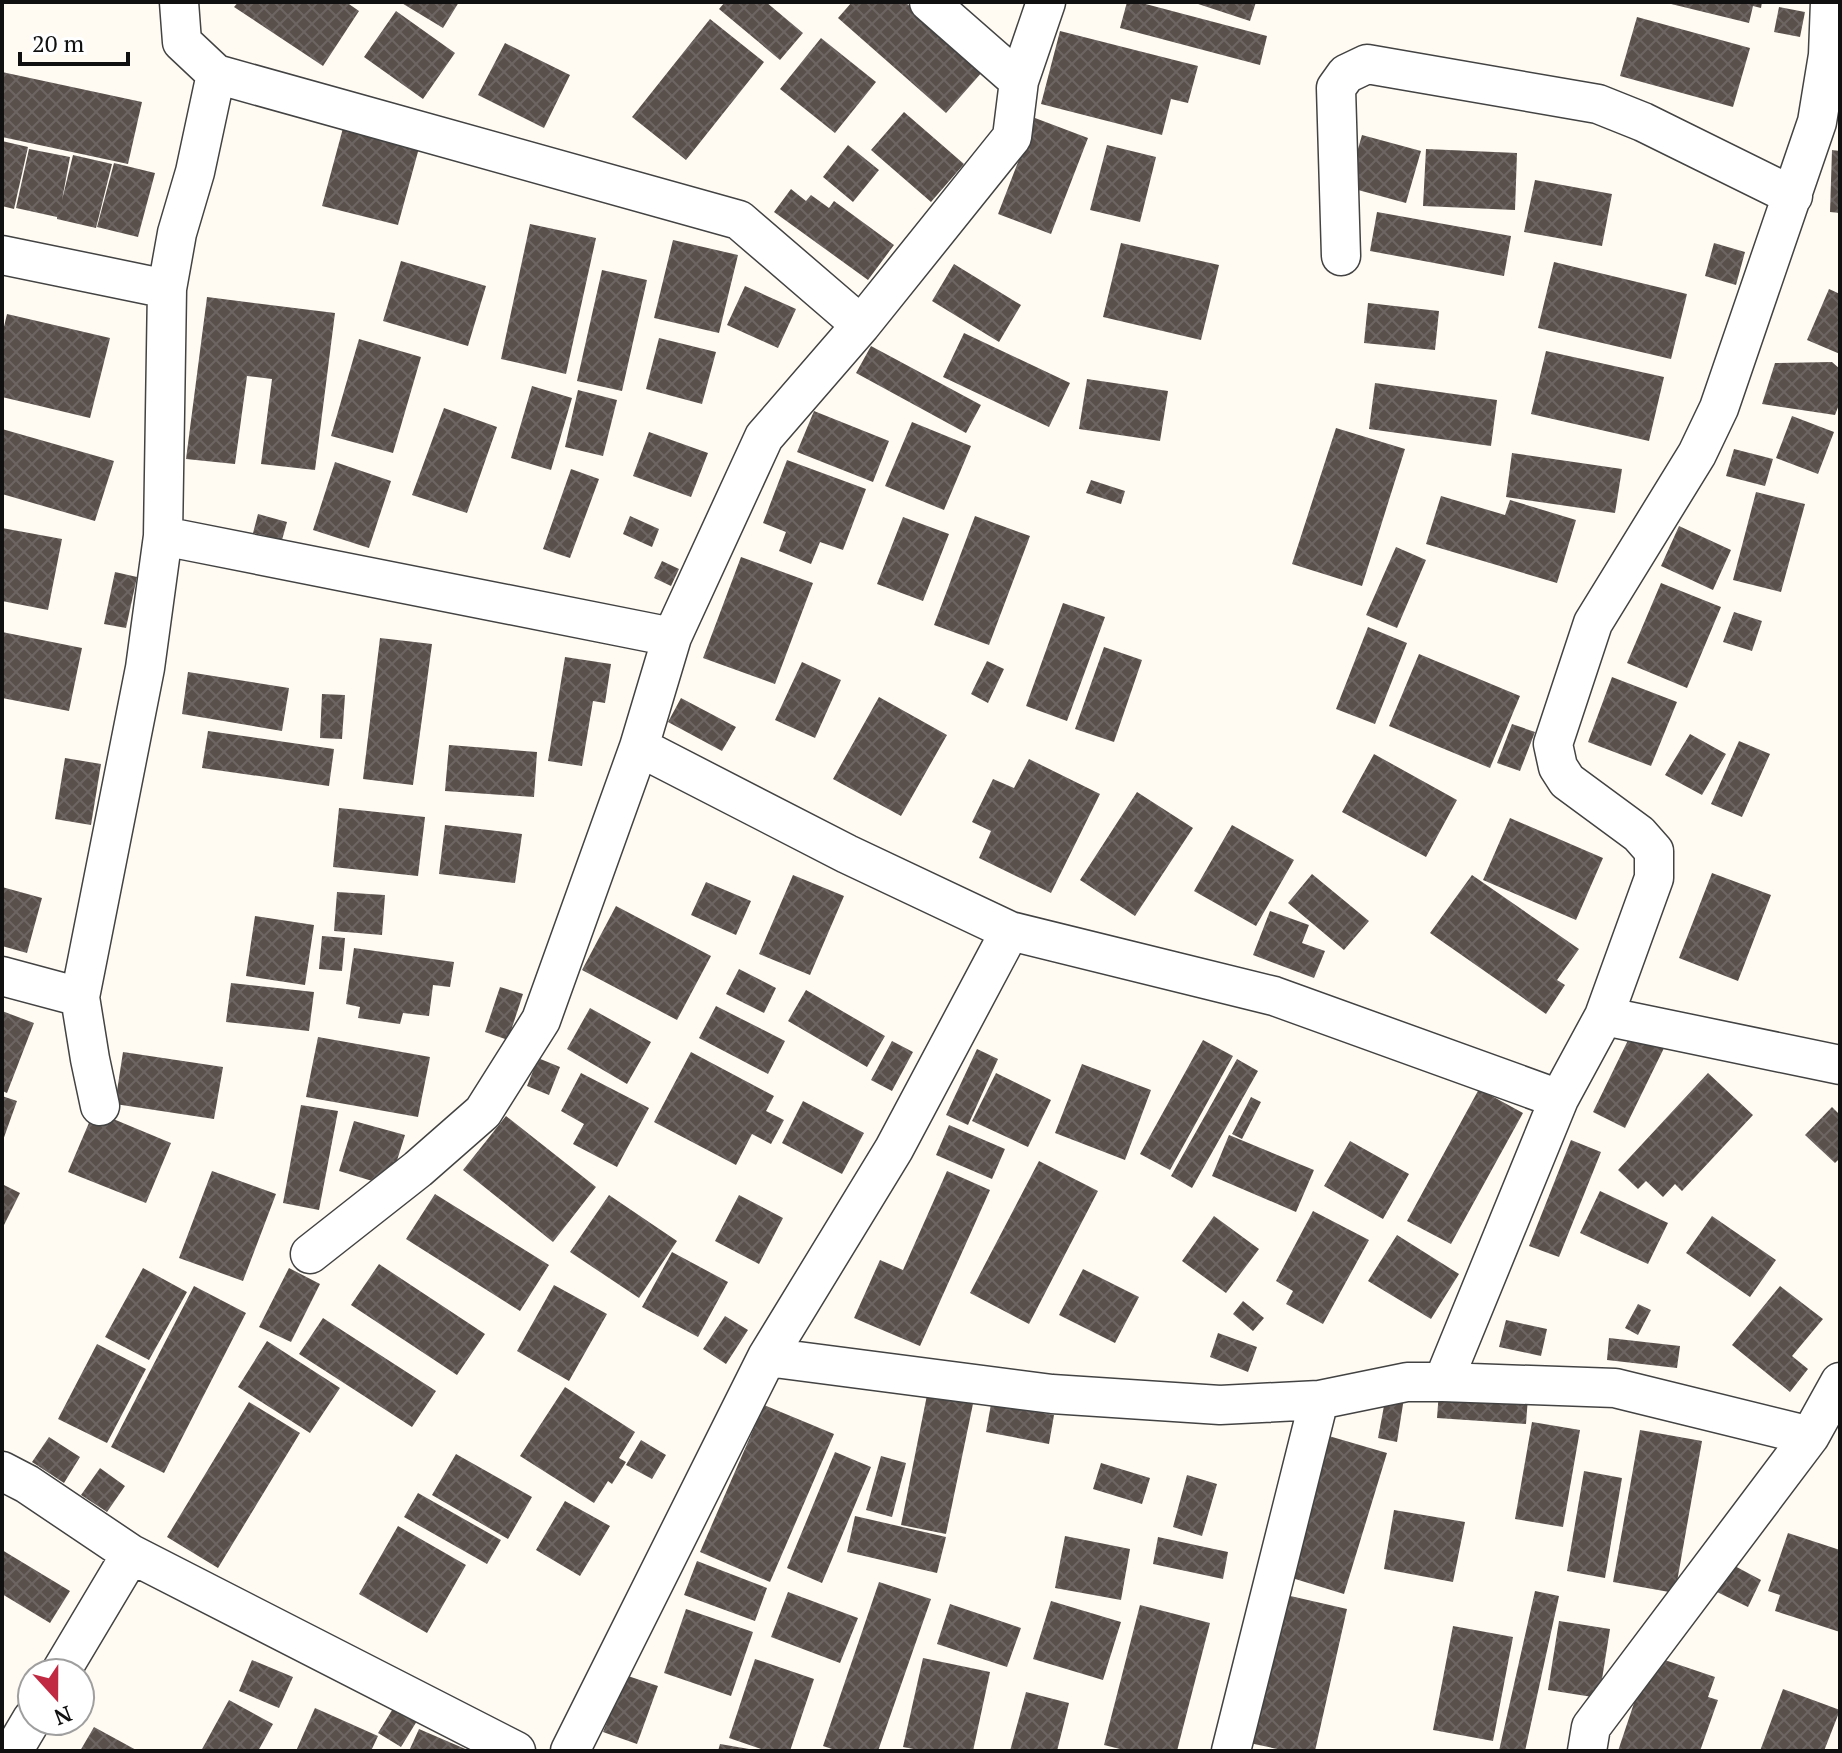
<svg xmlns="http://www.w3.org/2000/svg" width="1842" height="1753" font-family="'PT Serif',serif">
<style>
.building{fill:url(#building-cross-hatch)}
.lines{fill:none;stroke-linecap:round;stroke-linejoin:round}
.minor-casing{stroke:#434343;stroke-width:41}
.minor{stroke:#fff;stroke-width:38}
</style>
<defs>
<pattern id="building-cross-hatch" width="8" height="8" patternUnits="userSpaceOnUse" patternTransform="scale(2)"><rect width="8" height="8" fill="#59504c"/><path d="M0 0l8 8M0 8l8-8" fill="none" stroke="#6c6561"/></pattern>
</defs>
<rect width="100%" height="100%" fill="#fffbf3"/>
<path class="building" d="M238,2H346L359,11L323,66L234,7Z
M400,2H459L443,28Z
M725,2H766L803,33L780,60L719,9Z
M852,2H905L983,71L946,113L838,18Z
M1127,2H1138L1267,36L1260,65L1120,28Z
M1192,2H1256L1250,21Z
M1663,2H1762L1761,8L1753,6L1749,23Z
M1779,7L1805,12L1800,37L1774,32Z
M396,11L455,53L423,99L364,57Z
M1637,17L1750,48L1733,107L1620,76Z
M710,19L764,62L686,160L632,117Z
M1060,31L1198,66L1188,103L1171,99L1162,135L1041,104Z
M821,38L876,82L835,133L780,89Z
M505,43L570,75L544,128L478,95Z
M2,72L142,102L128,164L2,137Z
M904,112L964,164L931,202L871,150Z
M1035,118L1088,138L1051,234L998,214Z
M343,128L419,148L398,225L322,206Z
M1362,135L1421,151L1406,203L1347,187Z
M2,141L28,147L14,209L2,206Z
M848,145L879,170L853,202L823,177Z
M1107,145L1156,157L1140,222L1090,210Z
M29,149L70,157L62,200L73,155L112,164L96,228L57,219V217L16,208Z
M1426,149L1517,153L1515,210L1423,206Z
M1832,150L1840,151V213L1830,212Z
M114,163L155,173L138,237L97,227Z
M1535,180L1612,194L1602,246L1524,232Z
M791,189L806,201L811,195L829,208L834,201L894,245L868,280L774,212Z
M1377,212L1511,236L1504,276L1370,251Z
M530,224L596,238L566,374L501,359Z
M673,240L738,255L719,333L654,318Z
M1121,243L1219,265L1201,340L1103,317Z
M1714,243L1745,252L1736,285L1705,276Z
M401,261L486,286L468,346L383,321Z
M1554,262L1687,294L1671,359L1538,328Z
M954,264L1021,305L999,342L932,301Z
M602,270L647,280L622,391L577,381Z
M745,286L796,309L778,348L727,325Z
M1829,289L1840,294V354L1807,340Z
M207,297L335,313L315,470L261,464L272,379L247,376L235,464L186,459Z
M1368,303L1439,311L1435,350L1364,343Z
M7,314L110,338L90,418L2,397V335Z
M964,333L1070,383L1049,427L943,377Z
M659,338L716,352L702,404L646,389Z
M359,339L421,357L393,453L331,436Z
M871,346L981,405L966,433L856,373Z
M1546,351L1664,377L1649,441L1531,414Z
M1832,362L1840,369V402L1835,415L1762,404L1775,363Z
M1087,379L1168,391L1160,441L1079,429Z
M1375,383L1497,400L1491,446L1369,429Z
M532,386L572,398L551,470L511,458Z
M578,390L617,400L603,456L565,447Z
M444,408L497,427L467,513L412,495Z
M814,411L889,441L873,482L797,452Z
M1792,416L1834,432L1818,474L1776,458Z
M912,422L971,446L944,510L885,486Z
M1336,428L1405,449L1362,586L1292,564Z
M2,429L114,461L95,521L2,494Z
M649,432L708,453L691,497L633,476Z
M1734,449L1773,459L1765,486L1726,476Z
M1512,453L1622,469L1615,513L1506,497Z
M787,460L866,489L843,550L820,542L811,564L779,551L786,532L763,523Z
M335,462L391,481L369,548L313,530Z
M571,469L599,479L570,558L543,549Z
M1091,480L1125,491L1121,504L1086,493Z
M1756,492L1805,504L1781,592L1733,580Z
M1441,496L1505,515L1510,500L1576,520L1557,583L1426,544Z
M258,514L287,522L282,540L253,533Z
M630,516L659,529L652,547L623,534Z
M975,516L1030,536L989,645L934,625Z
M903,517L949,534L923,601L877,584Z
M1679,526L1731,550L1713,590L1661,566Z
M2,528L62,539L48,610L2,601Z
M1396,547L1426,560L1397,628L1366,615Z
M741,557L813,583L775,684L703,658Z
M662,561L679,569L671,586L654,578Z
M115,572L137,577L126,628L104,624Z
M1661,583L1721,607L1687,688L1627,663Z
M1063,603L1105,617L1067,721L1026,706Z
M1734,612L1762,621L1752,651L1723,642Z
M1368,627L1407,643L1375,724L1336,709Z
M2,632L82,648L69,711L2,698Z
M380,638L432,644L413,785L363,779Z
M1104,647L1142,660L1114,742L1075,729Z
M1419,654L1520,696L1490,768L1389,726Z
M565,657L611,664L605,703L593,701L582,766L548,761Z
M987,661L1004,669L988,703L971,694Z
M802,662L841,680L815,738L775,720Z
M188,672L289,688L282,731L182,714Z
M1612,677L1677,702L1651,766L1588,742Z
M322,694L345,695L342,739L320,738Z
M879,697L947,735L901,816L833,779Z
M681,698L736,727L722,751L668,722Z
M1512,724L1535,732L1520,771L1497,763Z
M208,731L334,749L329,786L202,768Z
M1690,734L1726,754L1702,795L1665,775Z
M1739,741L1770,754L1742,817L1711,804Z
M449,745L537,752L534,797L445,791Z
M1374,754L1457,800L1426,857L1342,812Z
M65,758L101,764L91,825L55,819Z
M1029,759L1100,794L1051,893L979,858L991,831L972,822L993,779L1014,788Z
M1137,792L1193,828L1135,916L1080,880Z
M339,808L425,817L418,876L333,867Z
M1510,818L1603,858L1576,920L1483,880Z
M445,825L522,834L515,883L439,874Z
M1232,825L1294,860L1256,926L1194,891Z
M1712,873L1771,895L1738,981L1679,958Z
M1312,874L1369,921L1344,950L1288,903Z
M793,875L844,896L810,975L759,954Z
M1472,875L1579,949L1557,980L1565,985L1546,1014L1430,933Z
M706,882L751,901L736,935L691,915Z
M2,887L42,898L27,953L2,946Z
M337,892L385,895L382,935L334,931Z
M616,906L711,956L677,1020L582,970Z
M1270,911L1309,925L1302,943L1325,951L1314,978L1253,955Z
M255,916L314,925L305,985L246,976Z
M322,936L345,938L342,971L319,969Z
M354,948L454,962L450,987L433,985L429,1016L403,1013L400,1024L358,1018L360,1007L346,1004Z
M739,969L776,988L764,1013L726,994Z
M231,983L314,992L309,1031L226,1022Z
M500,987L523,994L508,1040L485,1032Z
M806,990L885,1036L867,1067L788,1021Z
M716,1006L785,1041L768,1074L699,1038Z
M590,1008L651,1042L627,1084L567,1049Z
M2,1011L34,1023L7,1093L2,1091Z
M1633,1030L1665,1046L1625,1128L1593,1112Z
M318,1037L430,1057L418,1117L306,1097Z
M1203,1040L1233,1056L1170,1170L1140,1154Z
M892,1041L913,1052L892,1091L871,1080Z
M977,1049L998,1059L968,1125L946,1115Z
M123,1052L223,1067L214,1119L115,1104Z
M691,1052L774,1096L766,1111L784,1120L771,1144L752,1134L736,1165L654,1122Z
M538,1058L560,1067L549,1095L527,1086Z
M1237,1059L1258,1071L1192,1188L1171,1176Z
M1082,1064L1151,1090L1125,1160L1055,1133Z
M581,1073L649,1108L617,1167L573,1144L584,1124L561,1111Z
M996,1073L1051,1100L1028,1147L972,1121Z
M1708,1073L1753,1115L1682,1191L1675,1184L1663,1197L1646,1181L1638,1189L1618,1170Z
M1479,1089L1523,1113L1451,1244L1407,1221Z
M2,1096L17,1101L2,1143Z
M1251,1097L1261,1102L1242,1139L1232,1134Z
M803,1101L864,1133L842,1174L782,1143Z
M301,1105L338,1111L319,1210L283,1203Z
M1832,1107L1840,1115V1158L1835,1163L1805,1135Z
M94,1111L171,1143L146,1203L68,1172Z
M506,1116L596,1187L553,1242L463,1170Z
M354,1121L405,1135L389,1186L339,1171Z
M949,1125L1005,1149L992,1179L936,1155Z
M1229,1135L1314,1170L1296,1212L1212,1176Z
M1571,1140L1601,1152L1559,1257L1529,1246Z
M1350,1141L1409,1174L1383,1219L1324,1186Z
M1039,1161L1098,1191L1029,1324L970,1293Z
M212,1171L276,1194L243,1281L179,1258Z
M947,1171L990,1190L920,1346L854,1318L880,1260L903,1270Z
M2,1184L20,1193L2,1229Z
M1600,1191L1668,1223L1648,1264L1580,1233Z
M435,1194L549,1265L520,1311L406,1239Z
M609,1195L677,1241L639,1298L570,1252Z
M739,1195L783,1218L759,1264L715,1241Z
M1313,1211L1369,1240L1323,1324L1286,1304L1293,1291L1276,1281Z
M1214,1216L1259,1249L1226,1293L1182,1261Z
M1712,1216L1776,1260L1750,1297L1686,1253Z
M1397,1235L1459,1274L1431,1319L1368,1281Z
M672,1252L728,1282L698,1337L642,1307Z
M379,1264L485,1334L457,1375L351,1305Z
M143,1268L187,1292L149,1360L105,1337Z
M289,1268L320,1284L291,1342L259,1327Z
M1083,1269L1139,1297L1115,1343L1059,1315Z
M554,1285L607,1314L569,1381L517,1351Z
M194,1286L246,1313L164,1473L111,1447Z
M1780,1286L1823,1319L1792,1356L1808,1369L1790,1392L1732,1345Z
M1243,1301L1264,1318L1253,1331L1233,1314Z
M1638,1304L1651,1310L1638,1335L1625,1328Z
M725,1316L748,1330L726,1364L703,1349Z
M323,1318L436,1391L412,1427L299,1354Z
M1506,1320L1547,1329L1541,1356L1499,1347Z
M1218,1333L1257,1347L1248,1372L1210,1357Z
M1609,1338L1680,1346L1677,1368L1607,1360Z
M267,1341L340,1388L310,1433L238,1387Z
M97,1344L146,1369L107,1443L58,1419Z
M565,1387L635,1432L619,1458L626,1462L612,1484L608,1481L594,1503L520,1456Z
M928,1390L974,1399L946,1534L901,1525Z
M1439,1391L1528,1397L1526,1424L1437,1418Z
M1386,1395L1404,1398L1397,1442L1378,1438Z
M249,1402L300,1433L218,1568L167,1537Z
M991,1404L1054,1415L1049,1444L986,1432Z
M764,1405L834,1434L770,1582L700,1552Z
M1532,1422L1580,1430L1563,1527L1515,1519Z
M1640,1430L1702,1441L1675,1593L1613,1582Z
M1322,1434L1387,1453L1344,1594L1279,1574Z
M49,1437L80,1457L64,1483L32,1462Z
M641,1440L666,1455L652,1479L626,1465Z
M835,1452L871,1467L822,1583L787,1568Z
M456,1454L532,1497L508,1539L432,1495Z
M881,1456L906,1463L892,1517L866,1510Z
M1101,1463L1150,1478L1142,1504L1093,1489Z
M100,1468L125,1486L107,1512L81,1495Z
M1584,1471L1622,1478L1605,1578L1567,1571Z
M1187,1475L1217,1484L1202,1536L1173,1527Z
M418,1493L501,1540L487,1564L404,1517Z
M565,1501L610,1526L580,1576L536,1550Z
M1394,1510L1465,1522L1453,1582L1384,1569Z
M855,1516L946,1537L937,1573L847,1552Z
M398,1526L466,1565L427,1633L359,1594Z
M1788,1533L1840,1550V1632L1775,1611L1780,1595L1768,1591Z
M1065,1536L1130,1549L1121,1600L1055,1588Z
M1158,1537L1228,1552L1223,1579L1153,1564Z
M2,1550L70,1591L50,1623L2,1594Z
M697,1561L767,1588L755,1621L684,1595Z
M1731,1564L1761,1580L1748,1607L1717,1592Z
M879,1582L931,1599L878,1751H838L823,1746Z
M1535,1591L1559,1596L1525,1751H1499Z
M788,1592L858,1618L840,1663L771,1637Z
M1273,1592L1347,1609L1315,1751H1287L1240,1741Z
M1051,1601L1121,1622L1103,1680L1033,1659Z
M950,1604L1021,1628L1007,1667L937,1644Z
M1140,1605L1210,1623L1177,1751H1128L1104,1745Z
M686,1609L753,1632L731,1696L664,1673Z
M1559,1621L1610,1629L1599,1698L1548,1690Z
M1453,1626L1513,1637L1493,1741L1433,1730Z
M1650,1655L1715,1677L1708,1697L1718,1700L1700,1751H1618Z
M923,1658L990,1672L973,1751H924L903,1747Z
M755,1659L814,1679L790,1751H767L729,1738Z
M252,1660L293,1677L279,1708L239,1691Z
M625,1675L658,1686L637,1744L603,1732Z
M1783,1689L1840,1710L1824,1751H1760Z
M1026,1692L1069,1703L1057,1751H1010Z
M229,1700L273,1724L258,1751H201Z
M394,1707L417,1721L401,1747L378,1733Z
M315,1708L378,1736L371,1751H296Z
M94,1727L138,1751H80Z
M419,1729L470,1751H409Z
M720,1744L749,1749V1751H718Z"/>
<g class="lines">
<defs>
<path id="minor" d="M179,2L182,42L216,74L739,220L861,325
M929,2L1019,81
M2,255L167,289
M1341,256L1336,88L1346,74L1367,64L1598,104L1643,122L1793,196
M163,536L672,637
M639,747L847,854L1010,931L1274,996L1559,1099
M2,976L80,997
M1604,1016L1840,1065
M100,1106L90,1059L80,997L145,668L163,536L167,289L177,233L195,172L216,74
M310,1254L418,1169L483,1112L541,1020L639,747L672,637L764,437L861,325L1012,137L1019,81L1046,2
M767,1357L1052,1394L1220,1405L1319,1400L1407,1382H1443L1615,1388L1810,1436
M1443,1382L1559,1099L1604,1016L1654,878V851L1639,834L1567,781L1558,767L1553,744L1593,623L1697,454L1719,408L1817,122L1828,55L1830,2
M2,1471L27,1484L131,1554L516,1751
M60,1673L131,1554
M13,1751L32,1719
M570,1751L767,1357L894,1149L1010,931
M1231,1751L1319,1400
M1587,1751L1591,1727L1810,1436L1840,1382"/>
</defs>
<use href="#minor" class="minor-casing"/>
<use href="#minor" class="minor"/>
</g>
<rect width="1842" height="1753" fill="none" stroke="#101010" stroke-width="8"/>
<g transform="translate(56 1697) rotate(159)"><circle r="38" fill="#ffffff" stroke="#9f9f9f" stroke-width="2"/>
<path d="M0-6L14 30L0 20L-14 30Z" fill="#c12841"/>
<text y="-12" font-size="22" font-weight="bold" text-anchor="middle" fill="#101010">N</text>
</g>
<path d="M20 52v12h108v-12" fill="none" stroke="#101010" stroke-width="4"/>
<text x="32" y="52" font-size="24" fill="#101010" stroke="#ffffff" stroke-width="6" paint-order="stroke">20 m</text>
</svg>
